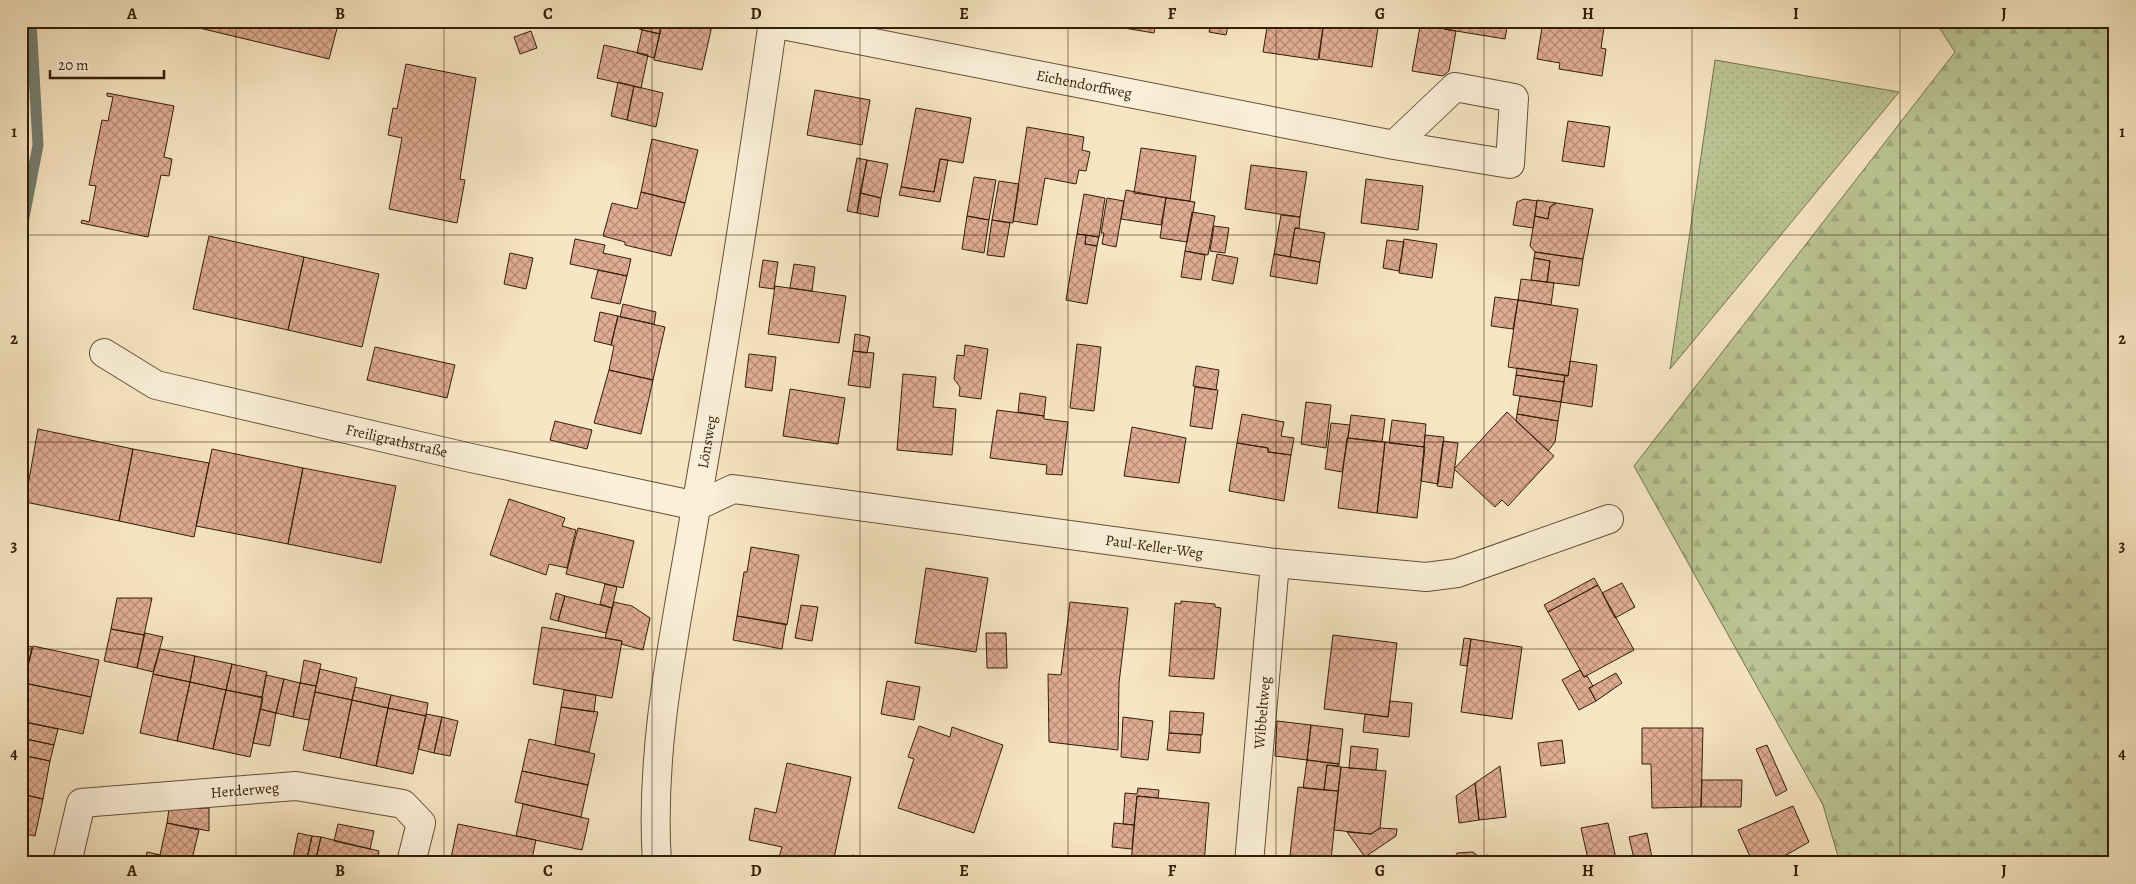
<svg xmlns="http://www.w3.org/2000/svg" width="2136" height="884" font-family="Alegreya,serif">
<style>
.forest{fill:url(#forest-firs);stroke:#77724e}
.park{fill:url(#park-dots);stroke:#77724e}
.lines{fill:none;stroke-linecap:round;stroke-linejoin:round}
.stream{stroke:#737f71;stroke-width:11}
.building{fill:url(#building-cross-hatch);stroke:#331e07}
.street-casing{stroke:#645036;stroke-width:30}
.street{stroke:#faefd8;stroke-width:28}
.grid{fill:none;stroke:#331e07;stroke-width:1;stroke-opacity:0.55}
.labels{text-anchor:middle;stroke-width:4;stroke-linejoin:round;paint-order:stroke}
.street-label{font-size:15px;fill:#331e07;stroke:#faefd8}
.neatline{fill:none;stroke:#331e07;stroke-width:2}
.grid-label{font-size:16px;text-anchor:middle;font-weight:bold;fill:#331e07}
</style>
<defs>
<pattern id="forest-firs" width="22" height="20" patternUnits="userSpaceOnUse" patternTransform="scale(1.25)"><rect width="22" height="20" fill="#bbc595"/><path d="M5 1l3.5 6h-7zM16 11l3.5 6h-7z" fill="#a1a97f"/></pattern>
<pattern id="park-dots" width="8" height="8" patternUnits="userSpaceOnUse" patternTransform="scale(1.25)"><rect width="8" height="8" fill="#bbc595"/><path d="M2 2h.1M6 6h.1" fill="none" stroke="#a1a97f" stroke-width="1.8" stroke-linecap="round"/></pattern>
<pattern id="building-cross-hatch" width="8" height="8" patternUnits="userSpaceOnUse" patternTransform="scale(1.25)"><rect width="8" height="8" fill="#e0ac93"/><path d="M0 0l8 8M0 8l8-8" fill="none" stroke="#b68b76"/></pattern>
</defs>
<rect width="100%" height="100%" fill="#f7e6c3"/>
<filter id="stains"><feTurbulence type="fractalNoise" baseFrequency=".004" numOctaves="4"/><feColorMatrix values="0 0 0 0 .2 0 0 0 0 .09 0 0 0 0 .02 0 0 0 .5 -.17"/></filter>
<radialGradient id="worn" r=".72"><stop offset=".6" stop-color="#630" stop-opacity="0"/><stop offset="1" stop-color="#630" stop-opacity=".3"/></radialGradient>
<path class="forest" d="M1935,21H2115V863H1840L1823,805L1634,466L1955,52Z"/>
<path class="park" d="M1715,60L1899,92L1670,369Z"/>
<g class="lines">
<path class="stream" d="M21,233L38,145L31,21"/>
</g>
<path class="building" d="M170,21H339L329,59Z
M640,21H662L660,34L639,29Z
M662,21H713L702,70L654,60Z
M1101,21H1156L1154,33L1100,24Z
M1211,21H1229L1226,35L1209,32Z
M1268,21H1324L1318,60L1263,52Z
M1324,21H1379L1372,67L1319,59Z
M1388,21H1416L1415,28Z
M1421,21L1445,24L1444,29L1456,31L1449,71L1443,76L1412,71Z
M1445,21H1508L1505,39L1444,29Z
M1543,21H1605L1601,48L1606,49L1602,76L1559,69L1560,63L1537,59Z
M642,30L660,34L654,58L637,53Z
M531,31L537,48L520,54L514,37Z
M604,45L648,55L641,88L597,78Z
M406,64L476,78L460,179L465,180L457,223L389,209L402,138L388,135L393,108L397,109Z
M618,82L634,86L627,120L611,116Z
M634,86L663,93L656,127L627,120Z
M815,90L870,100L862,145L807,135Z
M107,93L174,106L164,157L172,159L169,176L161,175L148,237L81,223L82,220L89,222L96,186L89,185L102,120L108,121L113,97L107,96Z
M916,108L971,118L963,163L940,159L934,192L901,187Z
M1568,121L1610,127L1604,167L1562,161Z
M1027,127L1084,137L1082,150L1090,152L1086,171L1079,170L1076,184L1045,178L1037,225L1013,221Z
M652,139L698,150L685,203L641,192Z
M1141,148L1196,156L1190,201L1134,193Z
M857,158L867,160L857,213L847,211Z
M940,159L948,160L940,202L899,195L901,187L934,192Z
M867,160L888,164L881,198L860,193Z
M1251,165L1307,172L1300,217L1245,209Z
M974,177L996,180L989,220L967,216Z
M1366,179L1423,186L1418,230L1361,223Z
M999,181L1019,184L1013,223L992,220Z
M1126,190L1166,198L1161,225L1121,219Z
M641,192L685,203L671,256L625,245V242L603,236L612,203L637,209Z
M860,193L881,198L878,217L857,213Z
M1084,194L1105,198L1099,237L1077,234Z
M1107,198L1124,201L1116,247L1102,244L1104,233H1101Z
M1166,198L1195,202L1187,242L1160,238Z
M1524,199L1537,201L1533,228L1513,225L1517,202Z
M1537,200L1556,203L1550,207L1548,219L1535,216Z
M1556,203L1593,209L1583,259L1535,252L1530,246L1535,216L1548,219L1550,207Z
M1192,212L1215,216L1208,255L1185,251Z
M1281,215L1300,217L1299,228H1295L1290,257L1274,254Z
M967,216L989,220L984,253L962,249Z
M992,220L1010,223L1004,257L987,255Z
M1214,226L1229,228L1225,253L1210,251Z
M1295,228L1325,233L1320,262L1290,257Z
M1077,234L1086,235L1085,244L1097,246L1087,304L1066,300Z
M1086,235L1099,237L1097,246L1085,244Z
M209,236L304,257L288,330L193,309Z
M575,239L605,245L603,253L631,259L627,276L570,264Z
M1404,239L1437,244L1432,278L1399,273Z
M1387,240L1404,242L1399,271L1383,268Z
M1185,251L1205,255L1201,280L1181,277Z
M1535,252L1583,259L1579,286L1547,282L1550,261L1534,258Z
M510,253L533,258L526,289L504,284Z
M1217,254L1238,258L1233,284L1212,280Z
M1274,254L1320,262L1317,284L1270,276Z
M304,257L379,274L362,347L288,330Z
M1534,258L1550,261L1547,282L1531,280Z
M763,260L778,262L774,289L759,287Z
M794,264L815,267L812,291L790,288Z
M598,270L627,276L620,304L591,298Z
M1521,279L1554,283L1551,305L1518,300Z
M775,286L846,296L839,343L768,334Z
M1495,297L1518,300L1513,329L1491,326Z
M1518,300L1578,309L1568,376L1508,367Z
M623,304L656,312L654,324L620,317Z
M600,312L618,316L611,345L594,341Z
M618,316L665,327L653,380L609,370L614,346L611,345Z
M855,334L870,337L867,353L853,351Z
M1077,344L1101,347L1094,411L1070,408Z
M965,345L988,349L981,399L959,396L960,387L954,379L957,355L964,356Z
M375,347L455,365L447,398L367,380Z
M853,351L874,353L870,388L848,385Z
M749,354L776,357L772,391L745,387Z
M1570,361L1597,365L1592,407L1561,402L1565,375L1568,376Z
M1196,366L1219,370L1216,390L1193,386Z
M1517,368L1565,375L1564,382L1516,375Z
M609,370L653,380L641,434L594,423Z
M903,374L936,377L933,407L956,409L952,455L897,450Z
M1516,375L1564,382L1561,402L1513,395Z
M1195,387L1218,390L1212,429L1190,426Z
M790,389L845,398L838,444L783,436Z
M1020,393L1046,397L1044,416L1018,412Z
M1520,396L1561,402L1558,421L1517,414Z
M1306,402L1331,405L1326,448L1301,444Z
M997,410L1044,416V419L1068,422L1062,475L1046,474L1047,465L990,458Z
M1507,412L1554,456L1508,506L1502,500L1495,507L1454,469Z
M1242,414L1284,422L1281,436L1294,438L1291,455L1268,452V448L1237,443Z
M1517,414L1558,421L1555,442L1548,451L1516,421Z
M1351,415L1385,419L1382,442L1348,438Z
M1392,420L1426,424L1424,447L1389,443Z
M555,421L592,430L587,449L550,440Z
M1331,423L1350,425L1342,472L1325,469Z
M1132,427L1186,438L1179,483L1124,476Z
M38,429L133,449L119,521L25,502Z
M1425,435L1444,437L1438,484L1421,481Z
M1347,438L1385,442L1377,513L1338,508Z
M1443,441L1458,443L1452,488L1437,486Z
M1385,442L1425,447L1417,518L1377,513Z
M1237,443L1268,448V452L1291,455L1284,501L1229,491Z
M133,449L209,463L194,537L119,521Z
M212,449L303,468L288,544L196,526Z
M303,468L396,486L381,563L288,544Z
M509,499L565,518L562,526L576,530L567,568L549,564L546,575L490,555Z
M578,528L634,541L623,588L566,574Z
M751,547L799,555L787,625L737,616L744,572H747Z
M926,568L988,578L976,652L915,643Z
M1594,578L1598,585L1548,612L1544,605Z
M1622,583L1635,607L1615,618L1602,593Z
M605,584L617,587L612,608L600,604Z
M1598,585L1634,650L1584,677L1548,612Z
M556,593L565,596L558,621L550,619Z
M565,596L612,608L606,633L558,621Z
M117,598H152L144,635L111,629Z
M1181,601L1215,604V607L1221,608L1214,679L1169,676L1175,603L1181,604Z
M614,602L632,606L650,618L643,650L621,644L622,641L605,638Z
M1070,602L1128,608L1119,683L1118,750L1049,742L1048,674L1061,675Z
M801,605L818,607L812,641L795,638Z
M737,616L786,624L782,649L733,640Z
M542,627L622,641L612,698L533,684Z
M111,629L144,635L137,668L104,661Z
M145,633L163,637L153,672L137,668Z
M986,633H1006L1007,668H987Z
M1333,635L1397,643L1388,717L1324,709Z
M1464,638L1471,639L1467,666L1460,665Z
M1471,639L1522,647L1512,719L1461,712Z
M21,645L32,647L24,683L21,682Z
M33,646L99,660L91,697L24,683Z
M160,649L195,656L190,682L153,674Z
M195,656L232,664L226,690L190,682Z
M304,660L321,664L316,686L300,683Z
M232,664L267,672L262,697L226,690Z
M320,669L357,678L352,700L315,692Z
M1580,670L1584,677L1587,676L1593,686L1589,688L1596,701L1579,710L1562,680Z
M1616,673L1622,683L1596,701L1589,688Z
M153,674L190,682L177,741L140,733Z
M266,675L284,679L276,713L260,709Z
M284,679L300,683L293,717L276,713Z
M887,681L920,687L914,720L881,714Z
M190,682L226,690L213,749L177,741Z
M24,683L91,697L83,734L21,721V696Z
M300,683L316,686L309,720L293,717Z
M355,687L391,695L388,708L352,700Z
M226,690L263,698L250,757L213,749Z
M564,690L596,695L594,712L561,707Z
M315,692L352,700L340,758L303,750Z
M391,695L428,703L426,716L388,708Z
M352,700L388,708L376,766L340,758Z
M1390,701L1412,703L1409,737L1363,732L1365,714L1388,717Z
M561,707L598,712L589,752L555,745Z
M388,708L426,716L413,774L376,766Z
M260,709L276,713L270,746L253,743Z
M1170,711L1204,713L1202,735L1169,733Z
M426,714L442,717L434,753L418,749Z
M442,717L458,721L450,756L434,753Z
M1123,717L1153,721L1148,760L1121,757Z
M1277,721L1311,725L1307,760L1275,756Z
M23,722L58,729L54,745L21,738Z
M1311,725L1343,729L1339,764L1307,760Z
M919,726L950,737L952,727L1003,745L974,833L898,808L914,759L908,757Z
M1642,728H1703L1701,807L1652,808L1651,764H1642Z
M1169,733L1201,735L1200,753L1167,750Z
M21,738L54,745L50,761L21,755Z
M529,739L595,754L588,785L522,771Z
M1562,740L1565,763L1541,766L1538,743Z
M1767,745L1787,790L1776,796L1756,749Z
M1351,746L1378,749L1376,770L1349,768Z
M21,755L50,761L43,799L21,794Z
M1307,760L1339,764V766L1327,765L1324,790L1303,788Z
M787,763L851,777L833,863H806L779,857L782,847L749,840L755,808L776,813Z
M1327,765L1341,767L1338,791L1324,790Z
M1500,766L1506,817L1479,820L1475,783Z
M1341,767L1386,771L1380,828L1371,834L1334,830Z
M522,771L588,785L581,817L515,802Z
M1702,780H1742L1741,807H1701Z
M1475,783L1479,820L1459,823L1456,796Z
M1298,787L1338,791L1331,860L1290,855Z
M1138,788L1159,790L1158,798L1137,796L1134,825L1123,824L1125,793L1137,794Z
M21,794L43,799L35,836L21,833Z
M1137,796L1209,803L1204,863H1131Z
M523,804L589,819L582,850L516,836Z
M1793,806L1809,842L1772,863H1753L1738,830Z
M209,808V831L167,823L169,809Z
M167,823L199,830L191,863L160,855Z
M1114,823L1134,825L1132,849L1112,847Z
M1608,823L1617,863H1591L1590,859H1588L1581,828Z
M338,824L374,831L370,849L334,841Z
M458,824L536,840L531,863H450Z
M1380,828L1397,829L1396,836L1365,857L1347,832L1371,834Z
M298,833L312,836L306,863H292Z
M1647,833L1653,863H1635L1629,837Z
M312,836L321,837L315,863H306Z
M321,837L379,851L377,863H315Z
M147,852L156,854L154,863H145Z
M1473,852L1479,857L1488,855L1489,863H1452L1457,853Z
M156,854L192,863H154Z
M852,855L882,861V863H850Z"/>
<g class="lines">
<defs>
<g id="street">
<path id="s1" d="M772,23L1394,145L1510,164L1514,98L1455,87L1394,145"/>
<path id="s2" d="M104,353L156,385L471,458L697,506"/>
<path id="s3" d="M697,506L733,489L1275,563L1426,577L1457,573L1609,519"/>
<path id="s4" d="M67,863L81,803L296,786L403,804L421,823L411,863"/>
<path id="s5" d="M657,863C649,743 677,625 696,507C724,345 750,184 773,21"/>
<path id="s6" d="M1249,863L1275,563"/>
</g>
</defs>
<use href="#street" class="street-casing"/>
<use href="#street" class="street"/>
</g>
<path class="grid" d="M236,21V863M444,21V863M652,21V863M860,21V863M1068,21V863M1276,21V863M1484,21V863M1692,21V863M1900,21V863M21,235H2115M21,442H2115M21,649H2115"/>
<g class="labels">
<g class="street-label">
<text dy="5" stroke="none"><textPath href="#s1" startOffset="318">Eichendorffweg</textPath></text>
<text dy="5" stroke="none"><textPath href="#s2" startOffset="308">Freiligrathstraße</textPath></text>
<text dy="5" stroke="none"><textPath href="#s5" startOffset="425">Lönsweg</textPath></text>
<text dy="5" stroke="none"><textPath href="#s3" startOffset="465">Paul-Keller-Weg</textPath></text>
<text dy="5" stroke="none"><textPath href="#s6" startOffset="151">Wibbeltweg</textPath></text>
<text dy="5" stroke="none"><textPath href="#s4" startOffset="226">Herderweg</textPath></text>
</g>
</g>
<rect width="2136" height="884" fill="none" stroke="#f7e6c3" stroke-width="55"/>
<path d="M50 70v8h114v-8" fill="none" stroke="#331e07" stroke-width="2.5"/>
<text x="58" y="70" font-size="15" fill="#331e07" stroke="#faefd8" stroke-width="4" paint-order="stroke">20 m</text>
<rect x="28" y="28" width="2080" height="828" class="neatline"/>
<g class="grid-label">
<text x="132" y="19">A</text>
<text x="340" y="19">B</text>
<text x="548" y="19">C</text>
<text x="756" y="19">D</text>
<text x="964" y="19">E</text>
<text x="1172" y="19">F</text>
<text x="1380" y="19">G</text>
<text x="1588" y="19">H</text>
<text x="1796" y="19">I</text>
<text x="2004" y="19">J</text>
<text x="14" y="137">1</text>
<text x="2122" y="137">1</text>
<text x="14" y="344">2</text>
<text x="2122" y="344">2</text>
<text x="14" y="551">3</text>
<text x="2122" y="551">3</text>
<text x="14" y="759">4</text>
<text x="2122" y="759">4</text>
<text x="132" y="876">A</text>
<text x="340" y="876">B</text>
<text x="548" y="876">C</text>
<text x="756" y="876">D</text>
<text x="964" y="876">E</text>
<text x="1172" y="876">F</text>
<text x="1380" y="876">G</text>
<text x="1588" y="876">H</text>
<text x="1796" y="876">I</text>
<text x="2004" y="876">J</text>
</g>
<rect width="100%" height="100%" filter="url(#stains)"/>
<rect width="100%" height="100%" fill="url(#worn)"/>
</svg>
